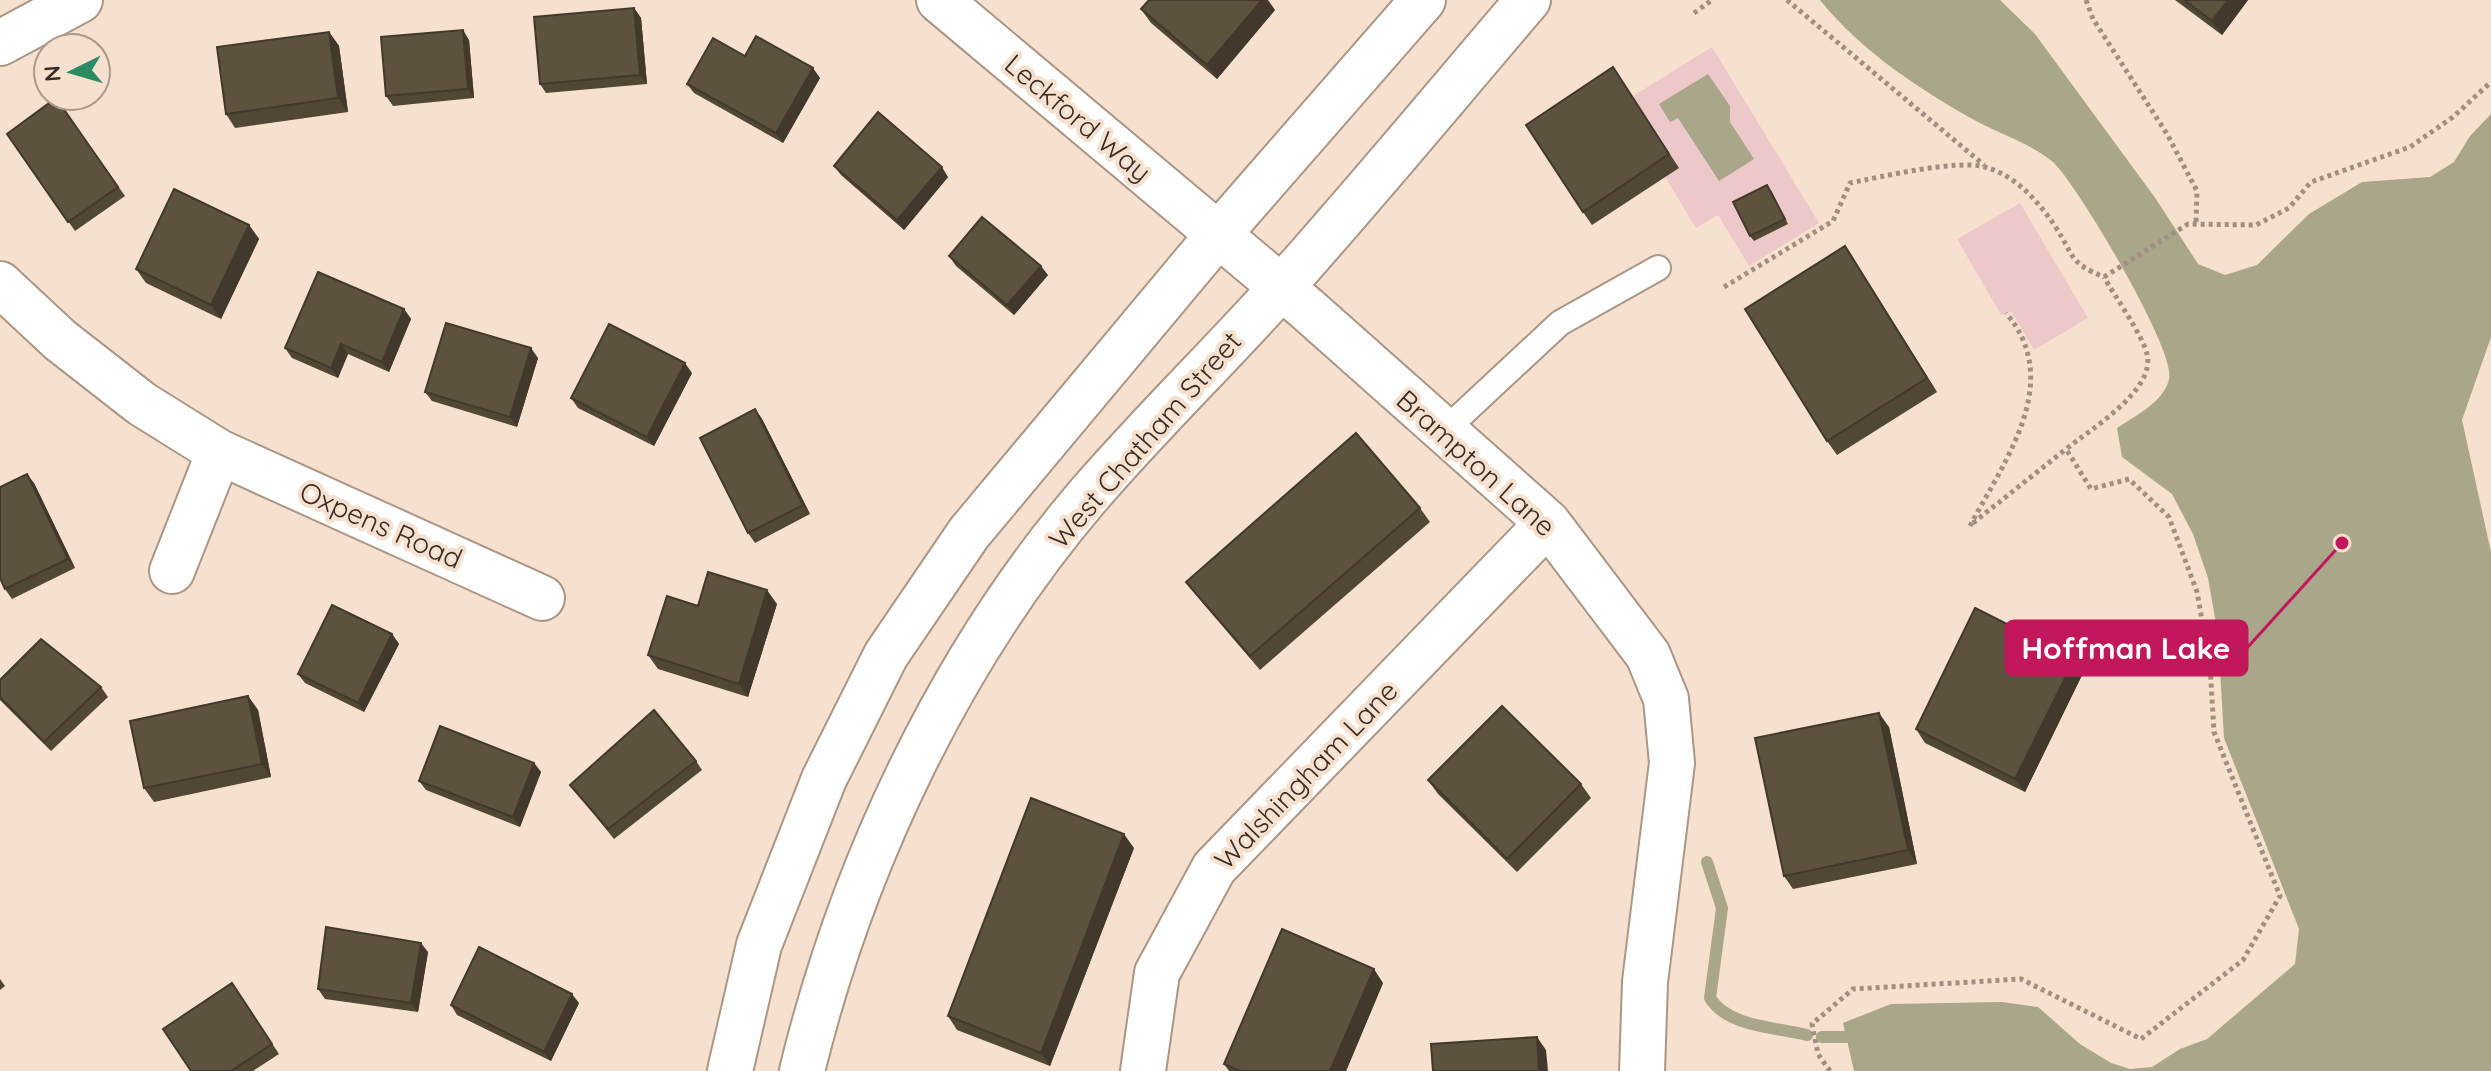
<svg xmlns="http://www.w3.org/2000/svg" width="2491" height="1071" font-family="Quicksand,sans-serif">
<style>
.green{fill:#ecc9c8}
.water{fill:#a9a689}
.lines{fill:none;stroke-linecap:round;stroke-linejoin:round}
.stream{stroke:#a9a689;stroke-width:12}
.lane-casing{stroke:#ac9685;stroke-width:28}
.street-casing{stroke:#ac9685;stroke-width:48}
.secondary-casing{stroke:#ac9685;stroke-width:48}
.path{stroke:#a08f82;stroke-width:5;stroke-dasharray:4 4;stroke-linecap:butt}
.lane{stroke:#fff;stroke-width:24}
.street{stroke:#fff;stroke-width:44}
.secondary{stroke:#fff;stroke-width:44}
.wall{fill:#504734}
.shaded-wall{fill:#41392b}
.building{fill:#5d523d;stroke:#41392b;stroke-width:2}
.labels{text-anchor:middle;stroke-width:8;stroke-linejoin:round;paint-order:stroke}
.street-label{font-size:28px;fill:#362d26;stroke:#f7e1ce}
.leader{fill:none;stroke:#c2185b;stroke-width:3}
.callout-dot{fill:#c2185b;stroke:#f7e1ce;stroke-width:3}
.callout{fill:#c2185b;stroke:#c2185b;stroke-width:3}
.callout-label{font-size:30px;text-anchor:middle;font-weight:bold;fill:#fff}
</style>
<rect width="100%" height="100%" fill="#f7e1ce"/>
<path class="green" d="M1712,47L1819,223L1749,266L1718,215L1696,228L1665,177L1633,96Z
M2020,203L2088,318L2034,350L2011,311L2001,315L1957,239Z"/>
<path class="water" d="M1820,0H2000L2035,34L2156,199L2198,264L2225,275L2257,265L2309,214L2362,182L2430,177L2454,162L2470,136L2491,114V337L2462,420L2491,552V1071H1854L1843,1023L1891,1004L2002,1002L2038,1007L2080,1044L2111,1063L2130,1069L2152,1067L2180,1049L2207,1039L2295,964L2299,929L2224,738L2218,635L2208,578L2193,534L2172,494L2122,457L2117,428C2135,416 2164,402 2169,379C2177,352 2077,184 2053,162C2033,145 2001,134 1978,122C1920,90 1861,51 1820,0Z
M1708,74L1730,106V122L1754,159L1719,181L1678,118L1670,122L1659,104Z"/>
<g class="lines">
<path class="stream" d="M1707,862L1722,908L1710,998C1728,1027 1775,1027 1807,1035
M1822,1037H1846"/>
<defs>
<path id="lane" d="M1443,432L1560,323L1658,268"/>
<path id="street" d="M939,0L1306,308L1548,523L1648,655L1666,699L1672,763L1645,982L1642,1071
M0,43L80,0
M0,284L60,340L142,404L219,452L542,598
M172,571L219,452
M1143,1071L1157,973L1214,868L1548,523"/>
<path id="secondary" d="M730,1071L759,945L824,779L886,655L969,533L1217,236L1423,0
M802,1071C852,866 949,659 1087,497C1148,426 1216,360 1279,290C1364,195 1445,97 1528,0"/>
</defs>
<use href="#lane" class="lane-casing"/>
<use href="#street" class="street-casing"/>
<use href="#secondary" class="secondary-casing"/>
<path class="path" d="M1787,0L1984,165
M2086,0L2093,19L2167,134L2197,191L2196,223
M1694,13L1712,0
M2104,277L2188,224L2256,225L2289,208L2311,182L2410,147L2453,117L2491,82
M1724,287L1833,221L1850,183C1880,177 1957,159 1985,167C2015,175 2038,201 2055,226C2075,257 2068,262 2104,277
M1973,523L2066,449
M1970,526C2004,461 2065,382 2006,313
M1830,1071L1818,1054L1812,1024L1853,989L2021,979L2141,1039L2243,960L2280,896L2214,732L2210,665L2197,592L2169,517L2129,479L2091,489L2066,449C2091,429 2156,390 2147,354C2143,336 2114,295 2104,277"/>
<use href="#lane" class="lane"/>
<use href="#street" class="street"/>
<use href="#secondary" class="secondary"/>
</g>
<path class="wall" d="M2175,0H2248L2222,35Z
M634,8L641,18L647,84L546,93L540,84Z
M1141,9L1275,10L1217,79L1151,23Z
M329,32L339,46L348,112L235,128L226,114Z
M469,40L474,98L393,106L386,96Z
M745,56L820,78L783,143L694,93L687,84Z
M1613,67L1679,168L1592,225L1583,212Z
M56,98L125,196L75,231L7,134Z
M834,166L948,177L904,230L841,175Z
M1771,190L1788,224L1754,241L1750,236Z
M249,225L259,239L221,319L146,283L136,269Z
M1845,246L1937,392L1837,455L1827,441Z
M949,256L1048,275L1014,315L956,266Z
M404,309L411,319L389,372L348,354L338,378L292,358L285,348Z
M538,358L517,427L432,401L425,392Z
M692,373L654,446L578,408L571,398Z
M755,409L762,419L810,514L755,543L748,533Z
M34,483L75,568L12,599L5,589Z
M1420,508L1430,522L1260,670L1196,595L1186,582Z
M777,604L748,697L658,669L648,655L698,606Z
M392,634L399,644L364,712L305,683L298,674Z
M2075,658L2084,671L2025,792L1925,743L1916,729Z
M0,680L101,687L108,697L51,751L0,700Z
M248,696L258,710L271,777L154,802L144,788Z
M1889,727L1917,864L1793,889L1784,876Z
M696,761L702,770L614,839L570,785Z
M534,763L541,772L520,827L426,790L419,781Z
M1428,780L1581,784L1591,798L1517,872L1438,794Z
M1134,848L1050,1066L957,1030L948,1016Z
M428,952L418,1012L325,999L318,989Z
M0,979L5,986L0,990Z
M232,983L279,1054L253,1071H191Z
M1383,983L1346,1071H1229L1224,1064Z
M579,1003L551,1061L457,1015L451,1005Z"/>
<path class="shaded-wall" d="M1262,0H1268L1275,10L1217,79L1207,65Z
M2228,0H2248L2222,35L2212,21Z
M634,8L641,18L647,84L640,75Z
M463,30L469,40L474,98L468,89Z
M329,32L339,46L348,112L338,98Z
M813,68L820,78L783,143L776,133Z
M942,167L948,177L904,230L897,220Z
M249,225L259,239L221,319L211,305Z
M1845,246L1854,260L1937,392L1927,378Z
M1041,266L1048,275L1014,315L1007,305Z
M404,309L411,319L389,372L382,362Z
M341,344L348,354L338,378L331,368Z
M531,348L538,358L517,427L510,417Z
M685,363L692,373L654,446L647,437Z
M755,409L762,419L810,514L803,505Z
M27,474L34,483L75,568L68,559Z
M767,590L777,604L748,697L739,684Z
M392,634L399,644L364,712L358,703Z
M2075,658L2084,671L2025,792L2015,779Z
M248,696L258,710L271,777L262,764Z
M1879,713L1889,727L1917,864L1908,850Z
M534,763L541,772L520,827L513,817Z
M1124,834L1134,848L1050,1066L1041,1053Z
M421,943L428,952L418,1012L411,1003Z
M1374,969L1383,983L1346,1071H1330Z
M572,994L579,1003L551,1061L544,1052Z
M1537,1037L1546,1050L1548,1071H1539Z"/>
<path class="building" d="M1149,0H1262L1207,65L1141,9Z
M2184,0H2228L2212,21Z
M634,8L640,75L540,84L534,17Z
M463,30L468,89L386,96L381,37Z
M329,32L338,98L226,114L217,47Z
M756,36L813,68L776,133L687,84L713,38L745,56Z
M1613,67L1669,154L1583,212L1526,125Z
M56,98L118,187L68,222L7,134Z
M878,112L942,167L897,220L834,166Z
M1767,185L1785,219L1750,236L1733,202Z
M174,189L249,225L211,305L136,269Z
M982,217L1041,266L1007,305L949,256Z
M1845,246L1927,378L1827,441L1745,309Z
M318,272L404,309L382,362L341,344L331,368L285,348Z
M446,323L531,348L510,417L425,392Z
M609,324L685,363L647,437L571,398Z
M755,409L803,505L748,533L700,438Z
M1356,433L1420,508L1250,656L1186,582Z
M27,474L68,559L5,589L0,578V487Z
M708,572L767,590L739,684L648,655L667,596L698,606Z
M332,605L392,634L358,703L298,674Z
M1975,608L2075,658L2015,779L1916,729Z
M41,639L101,687L44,742L0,697V680Z
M248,696L262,764L144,788L130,721Z
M1502,706L1581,784L1507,859L1428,780Z
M654,710L696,761L608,829L570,785Z
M1879,713L1908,850L1784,876L1755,738Z
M440,726L534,763L513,817L419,781Z
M1031,798L1124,834L1041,1053L948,1016Z
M326,927L421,943L411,1003L318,989Z
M1282,929L1374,969L1330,1071H1240L1224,1064Z
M479,947L572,994L544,1052L451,1005Z
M232,983L272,1044L231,1071H191L163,1029Z
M1537,1037L1539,1071H1433L1431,1044Z"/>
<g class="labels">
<g class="street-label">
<text transform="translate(1078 118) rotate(40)" y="10">Leckford Way</text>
<text transform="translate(1145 440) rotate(-49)" y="10">West Chatham Street</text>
<text transform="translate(1476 463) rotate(42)" y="10">Brampton Lane</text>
<text transform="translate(381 525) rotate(24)" y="10">Oxpens Road</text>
<text transform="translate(1306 775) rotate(-46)" y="10">Walshingham Lane</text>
</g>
</g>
<path class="leader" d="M2342 543L2247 648"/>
<circle class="callout-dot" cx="2342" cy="543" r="8"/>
<rect class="callout" x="2006" y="621" width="241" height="54" rx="8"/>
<g class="callout-label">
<text x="2126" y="659">Hoffman Lake</text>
</g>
<g transform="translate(72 72) rotate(265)"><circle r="38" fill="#f7e1ce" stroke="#aa998b" stroke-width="2"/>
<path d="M0-6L14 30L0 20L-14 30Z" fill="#2b8b63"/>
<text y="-12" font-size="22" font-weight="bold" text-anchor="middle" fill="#362d26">N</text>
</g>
</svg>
